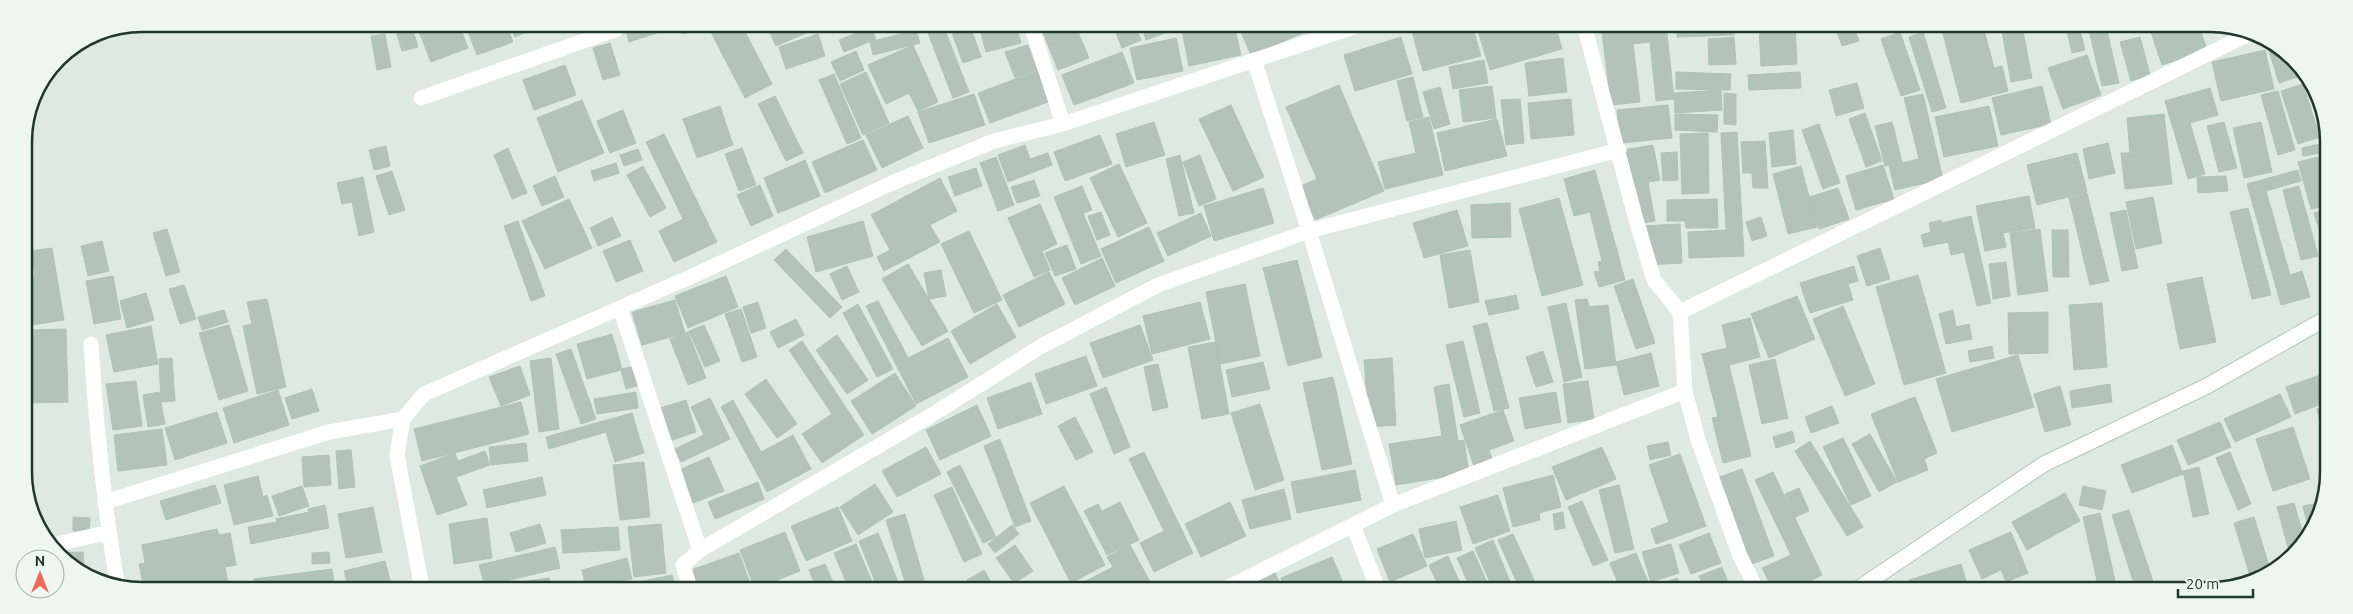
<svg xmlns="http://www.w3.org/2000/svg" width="2353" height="614" font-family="Ubuntu,sans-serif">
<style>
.building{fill:#b3c3bb;stroke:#b0c2b8}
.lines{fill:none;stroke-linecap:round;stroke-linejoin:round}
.secondary-casing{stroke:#b1c8bd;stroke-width:17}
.street{stroke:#fff;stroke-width:15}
.secondary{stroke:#fff;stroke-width:15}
.rim{fill:none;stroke:#20372e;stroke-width:2.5}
</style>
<rect width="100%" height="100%" fill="#dde9e2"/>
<path class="building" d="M366,24H384L385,29L367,32Z
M394,24H411L418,47L402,51Z
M416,24H459L468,48L431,62Z
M465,24H506L513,42L477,55Z
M509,24H544L515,37Z
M647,24H660L663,31L629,42L626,31Z
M679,24H712L683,34Z
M725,24H741L772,84L745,98L711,32Z
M766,24H809L811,31L776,46Z
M854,25H872L858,31Z
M925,25H943L969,92L953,98Z
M949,25H970L981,57L963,63Z
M979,25H1016L1021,43L986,52Z
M1040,25H1075L1089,58L1058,70Z
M1113,25H1135L1141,40L1122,48Z
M1141,25H1171L1173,30L1146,40Z
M1207,25H1234L1241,55L1189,66L1182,30Z
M1238,25H1322L1251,55Z
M1437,25H1472L1481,56L1423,71L1412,32Z
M1476,25H1555L1562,49L1490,70Z
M1601,25H1666L1674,99L1656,101L1650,42L1633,44L1640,102L1611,105Z
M1677,25L1733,26L1734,35L1677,37Z
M1759,26H1795L1797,64L1761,66Z
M1835,26H1854L1859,41L1842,46Z
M1873,26H1892L1875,32Z
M1941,26H1983L1994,68L2002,66L2008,91L1961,103Z
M2001,26H2022L2032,78L2011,82Z
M2066,26H2079L2085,50L2072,53Z
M2088,26H2106L2119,83L2102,86Z
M2149,26H2199L2207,50L2162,65Z
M871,27L876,39L844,52L839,40Z
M916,30L920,43L873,55L870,42Z
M1900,32L1920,90L1901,96L1881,39Z
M1923,32L1946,108L1932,112L1909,37Z
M385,34L391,67L377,70L371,36Z
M818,34L825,56L786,69L779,47Z
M1401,37L1412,74L1355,91L1344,55Z
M1734,37L1736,64L1709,65L1708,39Z
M2140,37L2150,75L2131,81L2120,42Z
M1176,38L1183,71L1137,80L1130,48Z
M610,43L620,75L603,80L593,48Z
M913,45L938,102L918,111L909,93L886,104L868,65Z
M1028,45L1037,70L1015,78L1005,52Z
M2273,47L2295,59L2303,75L2279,83L2268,48Z
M2265,50L2274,89L2221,101L2212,62Z
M856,51L864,70L840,81L831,62Z
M1122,52L1134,83L1074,105L1062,75Z
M2087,55L2101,95L2063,109L2048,68Z
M1563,58L1567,92L1529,96L1525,63Z
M1484,60L1488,83L1453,89L1449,67Z
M565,65L576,95L534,110L523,80Z
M1040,70L1051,101L990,123L978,93Z
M866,72L889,123L863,135L840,84Z
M1676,72L1731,74L1730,90L1676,89Z
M1800,72L1801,88L1749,90L1748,75Z
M834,74L861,138L847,144L819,80Z
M1413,77L1423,117L1407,121L1397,81Z
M1857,83L1864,108L1836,116L1829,90Z
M2303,84L2320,137L2298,144L2281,91Z
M1339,85L1384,191L1315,220L1301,186L1317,179L1286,107Z
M1492,86L1496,118L1463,122L1459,90Z
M2042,86L2051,124L2001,135L1992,98Z
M1440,87L1450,124L1434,129L1423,92Z
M2210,88L2218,115L2190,123L2205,174L2188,179L2165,101Z
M1721,90L1722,110L1675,113L1674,93Z
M2278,91L2295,150L2278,155L2261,95Z
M1724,93L1736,94V125L1724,124Z
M974,94L985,125L929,143L918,112Z
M1923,94L1943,179L1895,190L1889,166L1919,159L1904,98Z
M775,96L803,153L786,161L758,104Z
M1520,99L1524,143L1506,145L1501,100Z
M1571,99L1574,135L1531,139L1528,103Z
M582,100L604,153L558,172L537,118Z
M1231,105L1264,177L1233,191L1199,119Z
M1668,105L1672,138L1620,143L1617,110Z
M720,106L733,145L697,158L683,119Z
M1989,106L1998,146L1944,157L1935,117Z
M623,110L636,143L610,153L597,121Z
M1865,113L1882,161L1866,167L1849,119Z
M1675,114L1718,115L1717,132L1675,130Z
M2164,114L2172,184L2125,189L2121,153H2130L2127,118Z
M908,116L923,148L882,168L866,135Z
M1429,117L1443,175L1385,189L1378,162L1416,153L1409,122Z
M1497,119L1507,156L1445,171L1437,133Z
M1154,122L1165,155L1126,167L1116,134Z
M1892,122L1902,162L1885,166L1875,126Z
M2224,122L2237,168L2219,172L2207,126Z
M2261,122L2272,172L2244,178L2233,128Z
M1819,124L1840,183L1823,189L1802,130Z
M1793,130L1796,164L1772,167L1769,133Z
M1737,132L1744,256L1689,258L1688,232L1726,230L1721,133Z
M1708,133L1709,193L1682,194L1680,134Z
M664,134L717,242L674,262L659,231L683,219L646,142Z
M1100,135L1112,164L1065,181L1054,152Z
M863,140L877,170L825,193L812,162Z
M1765,141L1768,188H1753L1752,173H1743L1741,142Z
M2108,143L2115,173L2089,179L2083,149Z
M2320,144L2321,153L2303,156L2302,148Z
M1025,145L1030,159L1048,153L1052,165L1008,182L998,155Z
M1653,145L1660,180L1648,182L1655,221L1638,224L1623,150Z
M386,146L390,166L374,170L369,150Z
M508,148L527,193L512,199L494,155Z
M742,148L756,185L739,191L725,154Z
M638,149L642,160L624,166L620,155Z
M1677,152L1678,180L1663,181L1661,153Z
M2077,153L2087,192L2037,205L2027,165Z
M1180,155L1194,213L1179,216L1166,159Z
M1200,155L1216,199L1199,206L1183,162Z
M2327,155V172L2318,174L2326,206L2311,209L2298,162Z
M996,157L1014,205L998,211L980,163Z
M805,160L820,196L778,213L764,178Z
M616,163L619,173L594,181L591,171Z
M1119,164L1147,223L1118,237L1090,178Z
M1883,165L1894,199L1856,210L1846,176Z
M643,166L666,208L650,217L627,175Z
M1801,166L1817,227L1788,234L1773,174Z
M976,168L982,186L955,196L948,177Z
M1595,170L1625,280L1599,287L1594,272L1600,271L1598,262L1602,261L1590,212L1574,216L1564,179Z
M2298,170L2301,181L2266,191L2290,275L2302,271L2310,297L2281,305L2247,184Z
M392,171L405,210L389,215L376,176Z
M555,176L564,197L542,206L533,186Z
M2226,176L2228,191L2198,193L2197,177Z
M363,177L374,232L359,236L352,202L342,204L337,183Z
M940,178L957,211L930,225L940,242L884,271L877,257L890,250L871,215Z
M1034,180L1040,196L1017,203L1011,187Z
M760,185L773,216L751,226L737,195Z
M1082,186L1092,210L1083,213L1101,256L1081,264L1054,197Z
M2299,186L2318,256L2301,260L2283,190Z
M1263,188L1274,223L1214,241L1204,206Z
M1838,188L1849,219L1819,229L1809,197Z
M2087,193L2109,281L2090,285L2069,198Z
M2029,196L2035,228L2003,233L2006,247L1985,251L1976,206Z
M2153,197L2162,243L2136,249L2126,202Z
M1559,198L1583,285L1542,296L1519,209Z
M569,199L592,248L545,269L522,221Z
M1717,199L1718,228H1686L1685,221H1667V200Z
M1510,203L1511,237L1472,238L1471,205Z
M1040,204L1057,244L1042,251L1050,270L1034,277L1008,218Z
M2248,208L2271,295L2252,299L2230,212Z
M2327,209V249H2325L2314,213Z
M1457,210L1468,246L1424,258L1413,223Z
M2126,210L2138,268L2122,271L2110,213Z
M1101,212L1110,235L1097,240L1088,216Z
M1201,213L1211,236L1168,256L1157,233Z
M1971,216L1991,303L1977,306L1964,252L1951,255L1948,242L1924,247L1921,235L1931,232L1929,223L1941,220L1942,223Z
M612,217L621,236L598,246L590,228Z
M1761,217L1767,236L1752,241L1746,222Z
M518,221L545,296L531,301L504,226Z
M863,221L873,256L816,272L807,237Z
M1680,224L1682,263L1644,265L1642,226Z
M1149,227L1164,261L1116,283L1101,249Z
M167,229L180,272L166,276L153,233Z
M2040,229L2048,291L2018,295L2010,233Z
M2052,230H2068L2069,277H2053Z
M969,231L1002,300L974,313L941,244Z
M630,240L643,271L616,282L603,251Z
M102,241L109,271L88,276L81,246Z
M1067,245L1076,269L1055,276L1045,253Z
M52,248L64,320L25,326V277L35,276L31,251Z
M1880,248L1890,279L1867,286L1857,256Z
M786,249L842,307L830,318L774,260Z
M1470,250L1479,302L1449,308L1440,255Z
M1102,258L1115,286L1075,305L1062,278Z
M1297,260L1322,357L1288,366L1263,268Z
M2006,262L2010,296L1993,299L1989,264Z
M908,264L948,331L922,346L882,279Z
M847,266L859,292L842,300L830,274Z
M1854,266L1858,281L1848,284L1853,300L1810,313L1800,283Z
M941,270L946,296L929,299L924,273Z
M1049,272L1065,304L1019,327L1003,295Z
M1918,275L1946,373L1904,385L1876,287Z
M113,276L121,319L94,324L86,281Z
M726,276L738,307L688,328L675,296Z
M2202,277L2216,342L2180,349L2167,284Z
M1633,279L1655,343L1636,349L1614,286Z
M1245,284L1260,356L1220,364L1206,292Z
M184,285L196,319L180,324L169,289Z
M146,293L154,320L127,328L120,301Z
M1516,295L1519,309L1489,315L1485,301Z
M1797,296L1815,339L1769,358L1751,314Z
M267,299L286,387L257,394L243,326L252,324L247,302Z
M1587,299L1589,307L1608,305L1616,365L1585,369L1575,300Z
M675,300L685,333L642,345L632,312Z
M878,301L908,358L948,338L968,377L916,404L866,306Z
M758,302L766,328L751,333L743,307Z
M1200,302L1210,339L1152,354L1143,316Z
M1566,303L1582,377L1564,382L1548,307Z
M2102,303L2107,367L2074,370L2069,305Z
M858,304L893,369L877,377L843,313Z
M997,304L1016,337L970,364L951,331Z
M1843,306L1875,384L1845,396L1813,319Z
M741,309L757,357L742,362L725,314Z
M224,310L228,322L202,330L198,317Z
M1953,310L1956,327L1969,324L1972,339L1946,344L1939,314Z
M2048,312V353L2009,354L2008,313Z
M1750,318L1760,357L1729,365L1751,456L1723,463L1712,418L1718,417L1702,354L1727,348L1722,325Z
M796,319L804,335L778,348L770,332Z
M1487,323L1509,408L1494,411L1473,326Z
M229,325L248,391L219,400L199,333Z
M704,325L720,361L705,367L689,331Z
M1140,325L1153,360L1103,378L1090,343Z
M151,326L158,364L114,372L106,335Z
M66,329L68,402L29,403L26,330Z
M688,332L706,378L688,385L670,339Z
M612,334L622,369L635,366L641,385L626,389L621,370L587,379L577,344Z
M837,335L868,380L847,394L816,350Z
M802,341L864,435L822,463L802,434L832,414L789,350Z
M1463,341L1480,413L1464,417L1446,345Z
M1216,342L1229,414L1202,419L1188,347Z
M1992,346L1994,358L1970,362L1968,351Z
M571,349L596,419L581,424L556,354Z
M1543,351L1553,382L1536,387L1526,357Z
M1651,353L1659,386L1624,395L1616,362Z
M2018,355L2034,407L1952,432L1936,379Z
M1086,356L1097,386L1046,404L1035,374Z
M172,358L175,401L161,402L159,359Z
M551,358L559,429L539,432L530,361Z
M1392,358L1396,425L1369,427L1364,360Z
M1775,359L1788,418L1762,424L1749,365Z
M1263,362L1270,389L1232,397L1226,370Z
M1158,364L1168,407L1153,411L1144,367Z
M520,366L530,395L501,406L489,377Z
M895,373L916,406L872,434L851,401Z
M2323,374L2327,383V402L2295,414L2286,387Z
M1333,377L1352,464L1322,470L1303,383Z
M766,379L797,424L777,438L745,394Z
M136,381L142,426L113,430L106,384Z
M1588,381L1594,419L1568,423L1563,384Z
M1031,382L1042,414L998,429L987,398Z
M1449,384L1458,441L1464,440L1469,473L1396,485L1389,444L1442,436L1434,387Z
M2110,384L2112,402L2072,408L2070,391Z
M2060,386L2071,425L2045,432L2034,394Z
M1106,387L1130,447L1114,454L1090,394Z
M312,389L319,411L292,419L285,398Z
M278,390L289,425L234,443L223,408Z
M159,392L165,424L148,427L143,395Z
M636,392L638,408L597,414L594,399Z
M1556,392L1561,422L1525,429L1519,398Z
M2280,394L2291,417L2235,442L2224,419Z
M1915,397L1937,453L1924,459L1928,470L1898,482L1871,414Z
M710,398L730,439L681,462L675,449L704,435L691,407Z
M686,400L696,432L667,442L657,409Z
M733,400L761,452L793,435L811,469L767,492L721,407Z
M521,402L529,434L422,461L414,429Z
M1260,404L1284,480L1255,490L1231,413Z
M977,405L991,436L940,460L926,430Z
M1832,406L1839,423L1811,433L1805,417Z
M2327,407V454L2317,409Z
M1503,410L1514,441L1489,450L1492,460L1474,466L1460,425Z
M217,412L227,443L175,460L165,428Z
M632,413L644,453L615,462L606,432L549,449L546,437Z
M1075,417L1093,452L1076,460L1058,426Z
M2220,422L2231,447L2188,465L2177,440Z
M2293,427L2310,479L2273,491L2256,439Z
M162,429L167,465L118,471L114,435Z
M1792,431L1795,442L1776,448L1773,437Z
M1870,434L1897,482L1879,492L1852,444Z
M1843,438L1871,496L1851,505L1823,447Z
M1000,439L1031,521L1015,527L984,446Z
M1810,441L1863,527L1847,536L1795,451Z
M1668,442L1671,455L1650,460L1647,446Z
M526,443L528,461L491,465L489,447Z
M2172,445L2183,474L2132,493L2121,465Z
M926,447L941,474L897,497L882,471Z
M1602,447L1616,479L1566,500L1552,467Z
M351,450L355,487L339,489L336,451Z
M485,451L490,465L456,477L467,505L437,515L420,466L455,453L458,461Z
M1144,452L1193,553L1154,572L1140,543L1164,531L1129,459Z
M2230,452L2251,504L2238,510L2216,458Z
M1680,454L1706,526L1656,544L1651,529L1669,522L1649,465Z
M329,455L331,485L304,487L302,457Z
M709,457L724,491L693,503L679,470Z
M644,462L650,517L620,520L613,465Z
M960,465L996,537L983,543L947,472Z
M2199,467L2209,514L2193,517L2183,471Z
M1742,469L1774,556L1749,565L1717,478Z
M1355,470L1361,500L1297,513L1291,482Z
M1773,472L1822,575L1792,590H1773L1762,568L1791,555L1755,480Z
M1553,475L1561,507L1539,513L1540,520L1513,527L1503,488Z
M258,476L263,497L267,495L273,516L234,525L224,485Z
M542,477L546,495L487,508L483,490Z
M758,482L764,499L715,519L708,502Z
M875,484L893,512L858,535L840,507Z
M215,485L221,503L166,520L160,501Z
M1619,485L1634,549L1615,553L1599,490Z
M302,486L309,506L279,516L272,496Z
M1064,486L1105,565L1071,583L1030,503Z
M2083,486L2106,491L2102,510L2079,505Z
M952,487L982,554L964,562L934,495Z
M1799,488L1809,511L1795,517L1785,494Z
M1284,489L1291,519L1250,529L1242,500Z
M2065,493L2080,521L2027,550L2012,522Z
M1498,495L1510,531L1473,544L1460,507Z
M1582,501L1608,560L1593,566L1568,507Z
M1120,502L1139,540L1107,555L1084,511L1098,504L1102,511Z
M1230,502L1246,536L1201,557L1185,524Z
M2323,502L2313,531L2310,535L2303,506Z
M2294,503L2305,541L2291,558L2277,507Z
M325,505L329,528L251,544L248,527L277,522L276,519L309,512L308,509Z
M373,507L382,552L346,558L338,514Z
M838,507L852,541L806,561L791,526Z
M2129,510L2156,590H2136L2112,515Z
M1563,512L1565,528L1555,530L1553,514Z
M2100,513L2117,590H2099L2083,517Z
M905,514L924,580L906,585L886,520Z
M73,517L90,518L89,531H73Z
M2254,517L2271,572L2252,582L2234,523Z
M487,518L492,558L454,564L449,524Z
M1456,521L1462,550L1425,558L1419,529Z
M540,524L546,543L516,552L510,533Z
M661,524L666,573L634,577L628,527Z
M1012,525L1019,534L995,553L988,544Z
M618,527L620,550L563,553L561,530Z
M217,529L219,535L230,533L236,565L225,567L229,588H144L139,564L145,563L142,545Z
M785,532L800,571L755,589L740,550Z
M2011,532L2028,573L2006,582L2001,570L1982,579L1969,550Z
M878,533L901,589H878L859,541Z
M1709,533L1721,563L1691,574L1679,545Z
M1413,534L1427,566L1390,582L1377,549Z
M1513,534L1534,580L1519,587L1498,540Z
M1493,540L1513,589H1493L1475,548Z
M856,544L875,589H849L834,553Z
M1671,544L1679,573L1651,582L1642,552Z
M1015,545L1033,571L1014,583L996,558Z
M1130,545L1154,589H1078L1076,586L1113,567L1107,557Z
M555,547L560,568L485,586L479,565Z
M1473,551L1490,589H1471L1457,558Z
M83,552L84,569L57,553Z
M329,552L330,563L312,564V553Z
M739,553L752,589L698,588L691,570Z
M1636,553L1651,589H1620L1610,563Z
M1448,556L1459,581L1440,589L1429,565Z
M1332,557L1346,589H1285L1281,578Z
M627,558L632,579L586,588L582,570Z
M385,561L392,588H349L344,571Z
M825,564L836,589H817L809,570Z
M1961,564L1969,590H1912L1909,580Z
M1722,567L1731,590L1687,589L1686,587L1701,581L1699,576Z
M332,569L335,588H255L254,579Z
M984,570L995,589H972L967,580Z
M1274,571L1283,589H1263L1258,579Z
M672,575L675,588H635L634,583Z
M549,578L551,588H514L513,583Z
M1677,578L1682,589H1655L1653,587Z
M2207,581L2209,590H2190L2189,584Z"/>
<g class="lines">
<defs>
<path id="secondary" d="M1856,590L2044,464L2207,386L2327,318"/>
</defs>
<use href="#secondary" class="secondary-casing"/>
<path class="street" d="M1031,25L1063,124
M1584,25L1635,216L1654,280L1680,312L1685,391L1698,440L1740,556L1757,590
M1254,60L1309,231L1393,505
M421,98L615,30L622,24
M620,308L700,550
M1680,312L2249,34
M91,344C96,426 104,507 118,588
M105,502L329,432L403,419
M1353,525L1378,589
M53,545L109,532
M422,588L397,455L403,419L424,394L697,274L892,183L994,141L1063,124L1360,25
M690,588L683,565L700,550L930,416L1040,347L1158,285L1309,231L1619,150
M1225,589L1393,505L1685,391"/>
<use href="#secondary" class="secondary"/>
</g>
<path d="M0 0H2353V614H0ZM142 32H2210A110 110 0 0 1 2320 142V472A110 110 0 0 1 2210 582H142A110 110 0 0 1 32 472V142A110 110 0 0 1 142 32Z" fill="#edf6f0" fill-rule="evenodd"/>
<path class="rim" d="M142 32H2210A110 110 0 0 1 2320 142V472A110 110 0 0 1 2210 582H142A110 110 0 0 1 32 472V142A110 110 0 0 1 142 32Z"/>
<g transform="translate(40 574)"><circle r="24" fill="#edf6f0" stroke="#9baaa2"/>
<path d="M0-4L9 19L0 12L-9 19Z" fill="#ed6a57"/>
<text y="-8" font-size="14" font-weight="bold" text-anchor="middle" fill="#20372e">N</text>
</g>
<path d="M2178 589v8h75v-8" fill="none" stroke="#20372e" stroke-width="2.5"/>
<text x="2186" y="589" font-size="15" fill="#20372e" stroke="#edf6f0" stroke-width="4" paint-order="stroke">20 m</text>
</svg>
